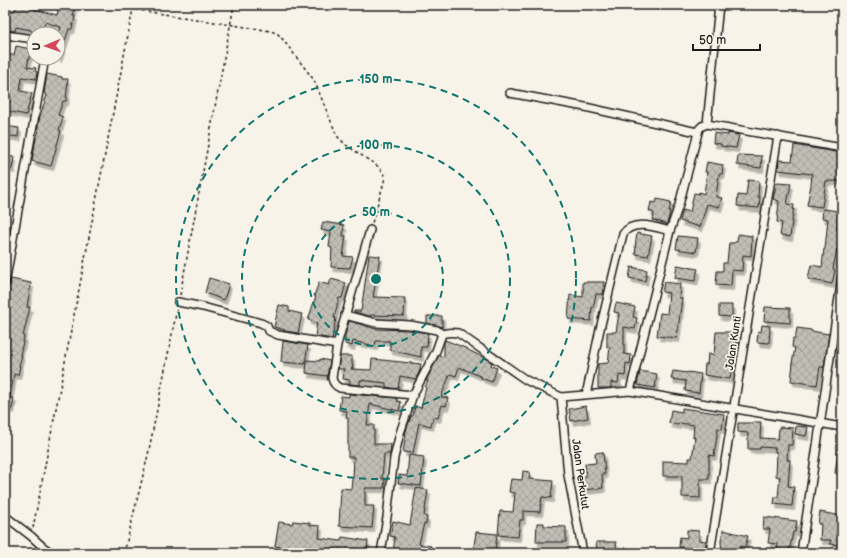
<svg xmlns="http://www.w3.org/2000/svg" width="847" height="558" font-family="'Balsamiq Sans',sans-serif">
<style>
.building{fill:url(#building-cross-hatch);stroke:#1c1c1c;filter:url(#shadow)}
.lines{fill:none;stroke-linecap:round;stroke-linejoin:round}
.street-casing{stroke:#1c1c1c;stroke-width:10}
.path{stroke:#1c1c1c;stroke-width:1.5;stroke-dasharray:3 3;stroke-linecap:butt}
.street{stroke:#f7f3e8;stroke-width:7}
.ring{fill:none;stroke:#0f766e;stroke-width:2;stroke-dasharray:7 5}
.labels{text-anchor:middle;stroke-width:3.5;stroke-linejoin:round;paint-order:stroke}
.street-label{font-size:11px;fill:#1c1c1c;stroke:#f7f3e8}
.centre{fill:#0f766e;stroke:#f7f3e8;stroke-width:2}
.ring-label{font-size:12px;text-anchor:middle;font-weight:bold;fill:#0f766e;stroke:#f7f3e8;stroke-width:3.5;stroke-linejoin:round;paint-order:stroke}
</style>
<defs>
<pattern id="building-cross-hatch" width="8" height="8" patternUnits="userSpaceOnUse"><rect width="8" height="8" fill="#c0beb5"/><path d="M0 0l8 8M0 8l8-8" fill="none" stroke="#a4a39b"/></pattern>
<filter id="shadow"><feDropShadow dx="2.5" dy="4.5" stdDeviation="0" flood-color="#0004"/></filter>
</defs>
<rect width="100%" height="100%" fill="#f7f3e8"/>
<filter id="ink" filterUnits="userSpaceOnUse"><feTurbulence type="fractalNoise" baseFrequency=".025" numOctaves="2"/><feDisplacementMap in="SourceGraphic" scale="8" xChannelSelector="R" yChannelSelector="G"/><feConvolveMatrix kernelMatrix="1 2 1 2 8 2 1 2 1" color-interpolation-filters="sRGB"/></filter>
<g filter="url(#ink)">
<path class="building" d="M16,5H35L34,9L57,15L59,5L75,8L73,16H75L72,29H69L59,58H58V37L61,27L45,22L42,34H35V33L31,31V30L16,27L15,31L6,30L8,11H15Z
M16,46L31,49L27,67L36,68L35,71L37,72L36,79L22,77L20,91L32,93L26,115L7,111L11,96H5V81H7L10,67H5V55H14Z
M47,74L62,77V79H68L66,101H63L58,115L63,117L59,130L61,131L51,166L32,161L36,138L39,131H37L40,116L47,95L44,93Z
M5,126L19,128L18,137L5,135Z
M714,133L728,135V133L739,135L736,148L721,146V144L713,143Z
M794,145L842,153V181H826L822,207L807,205L811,185L812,174L778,170L779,160L792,161Z
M738,155L762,156L761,168L737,165Z
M5,156L14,157L12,169L5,168Z
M707,162L723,165L722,174H719L716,197L722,198L719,207L707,204L700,227L680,221L683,210L690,212L694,193L699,194V192L704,194L707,172H705Z
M748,180L759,181L758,197H760L759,208L737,206L738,195L746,196Z
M777,183L791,184L787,204L794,205L790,237L780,235L782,223L777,222L779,201L773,199Z
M657,199L671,202L669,211H670L667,224L653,220L654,213L649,211L651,202L656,203Z
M823,209L838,211L837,230H841L840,249H837L833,269L835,270L832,284L808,279L811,265L822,267L824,249H825L828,219L822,218Z
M323,222L344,225L343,236H346L343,256L353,257L350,268L331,267L332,248L329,247L331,232L321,230Z
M637,233L652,236L648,256L635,254L636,247H635Z
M738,234L752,236L751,256L743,255L742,271L732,270L731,286L716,285L717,271H723V263H727L729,243H734L735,242H737Z
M678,236L698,238L696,252L676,249Z
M369,255L380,256L373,297L405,298L404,316L371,315L370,316L354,312V311H361Z
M677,265L698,269L695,281L675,278Z
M631,267L647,270L645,281L629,278Z
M209,278L229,284L224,300L205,293Z
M11,279L31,283L27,307H30L23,336L24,337L20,355H22L19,366H20L18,375L14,374L10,398H14L12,409L5,408V322L8,310L5,309V308L9,290H8V288L10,285Z
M331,279L346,283L342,298H339L334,318H336L332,339L315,336L317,323L308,320L316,296H314L319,282L329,285Z
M583,282H604L603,294H596L593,308L592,307L591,321L568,319L570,295L583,297Z
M664,282L680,284L679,298H682L677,338L657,336L660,313L667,314L669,293L662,292Z
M616,303L635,307L633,317L637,318L635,329L624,327V354L631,355L630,364L626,363L625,376L619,375L618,383L611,382V388H598V364L608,363L610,347H607V332H616L619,313L614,312Z
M279,305L289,307V311L302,314L298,333L284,331L285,330L274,327Z
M719,305H732V317L719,316Z
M765,307L790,308V323L764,321Z
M427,316H442V327L427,323Z
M349,321L376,329L409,330L428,333L427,347H421V357L390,350V341H376L375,346L353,341L352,346L345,344V335Z
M762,325L770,326L769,343L757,342L758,331L761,332Z
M797,328L811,330V331L829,334L824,367H820L817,385L791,381L793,363H792L795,348L792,347L793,338L795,339Z
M716,332H736V343H739V347L738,351H732L730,366L732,367L730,379L704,375L705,364H707L708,354L714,355Z
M445,340L468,349V350L483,357V358L487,359L492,363L491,366L497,368L492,382L481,378L482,377L459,367L456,376L450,374L441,397L448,398L446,406L442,405L438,418L433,417L431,426L419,423L413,453L403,452L406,434H405L411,416H413L415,406L421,408L426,387H425L428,381H426L439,355L444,357V342Z
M283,341L308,345L305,364L281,362Z
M340,356H352V365H353L352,369H351L371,370L372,359L421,364L420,370L416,379L400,376L398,389L386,387V383L360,380V385L350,384V380L343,379L344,369H338Z
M320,359L330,361L327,376L306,373L307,360L320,361Z
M640,371L657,374L655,388L637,385Z
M673,371L688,373V372L701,374L699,393L685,391L686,381L671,379Z
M349,394L397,398V401L401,402L399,411L370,404L367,425H374V444H391L390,454H384L382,479H385L384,488H365V506H374L372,528L339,526L341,488L351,489L352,478H353L354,457H348V418H346L347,411L339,410L341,396L349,397Z
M586,406L588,418L571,421L569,409Z
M682,408L724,414L722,429L718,428L714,456L709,455V479H700V498L682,497V476H663V461L689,462V458H692L695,437H693L694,425L679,423L678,425L669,423L671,410L682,412Z
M754,422H761L760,438L778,439L779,427L793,428L792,445H788L787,460H790L788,486L794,487L792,506L774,504L775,497H778L780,477L776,476L777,452H775V448L760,447V449H748V433L738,432V423H754Z
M796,426L808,427L806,436L795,434Z
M603,452L605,474H602L603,488L583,490L581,477H586L585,464L596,463L595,453Z
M838,452L842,453V474L835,473Z
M409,455L424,457L421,486L398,483L399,475L407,476Z
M523,471L530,472L529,479L553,481L551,498L542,497L540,512L523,511V520H520L518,537L498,535L500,511L513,512L515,493L509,492L511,479L522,480Z
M416,488L428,490L424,516L427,517L426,524L424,523L419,544L431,546L430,553H393L395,537L390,536L393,521L410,525Z
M820,512L842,516V545L830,544L831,540H820L821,524H818Z
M764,517L797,521L795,532H793L789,553H777L778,544L768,543L770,529H763Z
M293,521L310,523V525L320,526L319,538L341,541L342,537L368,541L367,553H353L315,547V548L300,546L297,547L295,548L294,553H285L286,548L275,546L279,522L292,524Z
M537,523H544V526L566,527V542H536Z
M687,530L699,531V540L706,541L705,552L688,549V548L679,547L680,537L687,538Z
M723,530L748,536L745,547L740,546V553H722L721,542V541Z
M476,532L497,534L495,553H473Z
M596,542H616L617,553H597Z"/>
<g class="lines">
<defs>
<path id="street" d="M5,35L34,39
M510,93L585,107L697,132
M707,124L719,5
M370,230L337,345L332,378C333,383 335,386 340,388L413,395
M5,284L45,58
M178,302L203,307L261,323L267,326L269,331L278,335L337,345
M345,315L376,323L410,325L437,330L442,334
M630,391L670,231L679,205L699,129L702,126L707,124L842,148
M586,395L600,329L623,234C633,219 655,227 670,231
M561,397L568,475L583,553
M5,516L31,536L43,547L52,553
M299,551L315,553
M381,553L387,517L394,458L400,433L413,395L436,351L442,334C448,332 452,332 458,333L526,380L561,397L630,391L842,427
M710,553L778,136
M801,553L842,277"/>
</defs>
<use href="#street" class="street-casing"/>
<path class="path" d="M106,5L271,31L278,34L284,41L314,80L337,136L346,145L379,167L383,173L385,177L384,182L372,223
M180,295L234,5
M33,528L133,9
M124,553L148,455L177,309"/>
<use href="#street" class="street"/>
</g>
</g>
<g class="ring">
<circle cx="376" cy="279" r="67"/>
<circle cx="376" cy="279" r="134"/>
<circle cx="376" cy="279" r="200"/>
</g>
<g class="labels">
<g class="street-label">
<text transform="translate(733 343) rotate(-81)" y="4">Jalan Kunti</text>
<text transform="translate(581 474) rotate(82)" y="4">Jalan Perkutut</text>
</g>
</g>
<circle cx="376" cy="279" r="6" class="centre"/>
<g class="ring-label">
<text x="376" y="83">150 m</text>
<text x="376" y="149">100 m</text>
<text x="376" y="216">50 m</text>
</g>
<rect width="847" height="558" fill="none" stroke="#f7f3e8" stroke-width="20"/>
<rect x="10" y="10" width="827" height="538" fill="none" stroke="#1c1c1c" stroke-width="1.5" filter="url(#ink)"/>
<g transform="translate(46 46) rotate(268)"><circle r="19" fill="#f7f3e8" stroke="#9f9d96"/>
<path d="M0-3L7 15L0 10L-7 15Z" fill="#d1495b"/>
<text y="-6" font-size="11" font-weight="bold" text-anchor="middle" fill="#1c1c1c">U</text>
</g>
<path d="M693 44v6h67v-6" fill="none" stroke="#1c1c1c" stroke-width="2"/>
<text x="699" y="44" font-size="12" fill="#1c1c1c" stroke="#f7f3e8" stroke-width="3" paint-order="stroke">50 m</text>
</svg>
